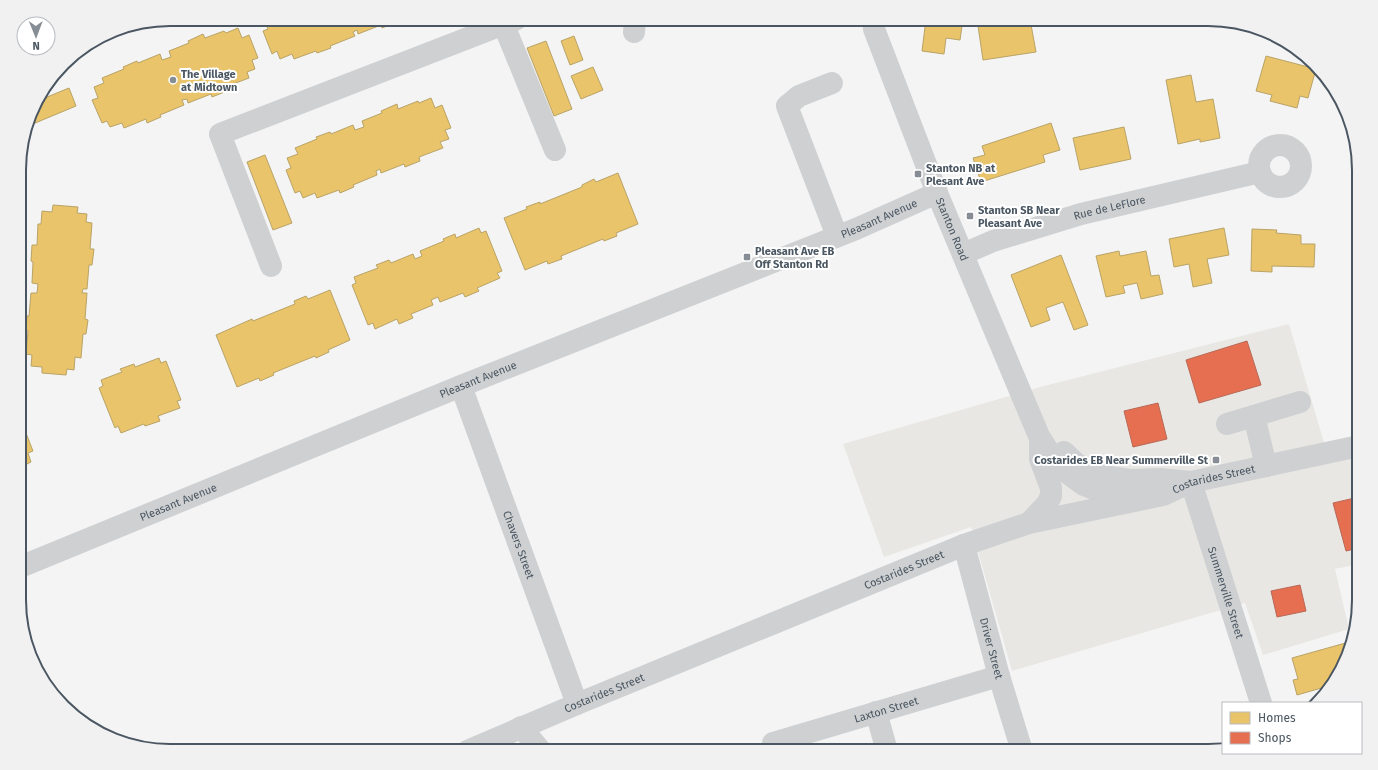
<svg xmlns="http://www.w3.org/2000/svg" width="1378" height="770" font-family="'Fira Sans',sans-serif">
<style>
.commercial{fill:#e8e7e3}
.green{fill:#d9f2e3}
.homes{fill:#e9c46a;stroke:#b9a367}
.shops{fill:#e76f51;stroke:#b86856}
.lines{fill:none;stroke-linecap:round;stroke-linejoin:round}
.minor{stroke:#ced0d2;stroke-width:22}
.poi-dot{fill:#868d94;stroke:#fff;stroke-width:1.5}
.labels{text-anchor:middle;stroke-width:4;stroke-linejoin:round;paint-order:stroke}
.poi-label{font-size:11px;font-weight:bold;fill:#4a5661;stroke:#fff;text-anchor:start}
.street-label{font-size:11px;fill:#4a5661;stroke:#fff}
.rim{fill:none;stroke:#4a5661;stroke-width:2}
</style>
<rect width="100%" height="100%" fill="#f4f4f4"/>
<path class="commercial" d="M1289,324L1330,463L1359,457V564L1335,569L1349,629L1263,655L1245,603L1012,671L971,527L884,557L843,444L1044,386Z"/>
<path class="green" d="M514,744C521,744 523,746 528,751H500Z"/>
<path class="homes" d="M264,19H396L397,22L382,28L381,25L358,34L357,30L353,32L355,36L330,46L331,48L317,53L316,51L294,59L292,54L280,59L277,51L272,54L263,31L268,29Z
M926,19H963L960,40L946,38L944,54L922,51Z
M977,19H1030L1036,52L983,60Z
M238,28L242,38L249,35L258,58L252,60L255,69L247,72L249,78L225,87L227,91L212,97L211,94L188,103L187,99L182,100L184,105L160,115L161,117L147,123L146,119L124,128L122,123L110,127L107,121L102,123L92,100L98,98L94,87L104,83L102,78L124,69L123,67L137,61L138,63L160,54L162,60L171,57L169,51L189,43L188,41L203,34L205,38L224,31L226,33Z
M574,36L583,60L570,65L561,41Z
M546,41L572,109L554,116L527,48Z
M1266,56L1316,69L1308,98L1300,96L1297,108L1270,101L1272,95L1256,91Z
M593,67L603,90L581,99L571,76Z
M1191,75L1196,102L1213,99L1220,138L1200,142V139L1178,144L1166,80Z
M69,88L76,106L28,126L35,102Z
M431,98L435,108L442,105L451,128L445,130L449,139L440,142L443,148L419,157L420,161L405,167L404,164L381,173L380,169L376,171L377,175L353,185L354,187L340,193L339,190L317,198L315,193L303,198L300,191L295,193L286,170L291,168L287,158L298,154L295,148L317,139L316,137L330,132L331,134L353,125L355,130L364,127L362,121L382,113L381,111L397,104L398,109L418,101L419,103Z
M1051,123L1060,150L1043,155L1045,162L981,182L973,158L985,155L982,146Z
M1124,127L1131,159L1080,170L1073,138Z
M265,155L292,223L273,230L247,162Z
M618,173L638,224L616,233L617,236L604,241L603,239L561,256L562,259L548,264L547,261L525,270L504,218L527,209L526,207L540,202V204L582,187V185L594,179L596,182Z
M53,205L78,207L77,213L87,214L86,222L92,223L90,249H94L92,265H89L87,289H83L82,293H87L85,319L88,320L86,334H83L81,358L75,357L74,370L67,369L66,375L42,373V367L31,366L32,355L26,354L28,331H26L27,316H29L31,293H37L38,284L32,283L33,262L31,261L32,245H37L38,224H41L42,211L52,212Z
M479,228L481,233L486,231L502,271L497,273L500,278L477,288L479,291L465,297L463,293L440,302L438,297L431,300L433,305L411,314L413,318L399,324L397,319L375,329L373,323L368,325L352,285L356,283L354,277L378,268L376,265L389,260L391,263L413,254L415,259L422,256L420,251L444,241L443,239L455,234L456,238Z
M1224,228L1229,255L1207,259L1212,283L1193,287L1189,264L1174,267L1169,239Z
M1252,229L1277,230L1276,233L1301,235V244H1315L1314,267L1272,266V272L1251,271Z
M1119,251L1120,256L1146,251L1151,276L1159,275L1163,294L1141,299L1137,283L1123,286L1125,293L1106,297L1096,256Z
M1061,255L1088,325L1074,330L1063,302L1046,308L1050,320L1031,327L1011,275Z
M330,290L350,340L328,350L329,352L316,358L315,356L273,373L274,375L260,381L259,378L237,387L216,335L252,319L253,321L295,304L294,301L306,296L308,299Z
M159,358L161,363L166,361L181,400L177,401L180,408L158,416L160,421L145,426L144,424L121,433L118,426L115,428L99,388L103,386L101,380L122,372L120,369L134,364L135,367Z
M24,428L33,451L28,453L31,462L23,466L25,471L20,473V430Z
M1359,609V610L1356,617L1354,611Z
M1349,642L1339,675L1332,685L1297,695L1293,680L1298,679L1292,658Z"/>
<path class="shops" d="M1247,341L1261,385L1199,403L1186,360Z
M1158,403L1167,439L1133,447L1124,411Z
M1359,497V548L1346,551L1333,503Z
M1300,585L1306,611L1277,617L1271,591Z"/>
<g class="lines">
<g class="minor">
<path id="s1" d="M873,19L874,29L937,193L1039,436L1051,455L1062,469L1084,485L1107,494L1133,496"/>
<path d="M503,23L555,150"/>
<path d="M634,32L635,21L638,19"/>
<path d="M832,83L799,96L787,106L837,236"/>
<circle cx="1280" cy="166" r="21"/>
<path id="s2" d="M963,254L993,241L1081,214L1260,172"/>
<path d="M271,266L220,134L517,19"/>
<path id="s3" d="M461,386L577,704"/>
<path d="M1254,416L1266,466"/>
<path d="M1227,424L1300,402"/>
<path d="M1064,452L1077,464L1105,476L1131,480L1160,479L1191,482"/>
<path id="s4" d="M1191,482L1261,703"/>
<path d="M1029,523L1047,504L1051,496V488L1040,459V443"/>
<path id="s5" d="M964,545L999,676L1022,751"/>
<path id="s6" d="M20,567L461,386L856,229L937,193"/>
<path d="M876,712L887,751"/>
<path d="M521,727L541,751"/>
<path id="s7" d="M773,743L999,676"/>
<path id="s8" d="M467,751L577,704L964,545L1029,523L1163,495L1191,482L1359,446"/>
</g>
</g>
<g class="poi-dot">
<circle cx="173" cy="80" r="4"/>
<rect x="914" y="170" width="8" height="8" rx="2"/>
<rect x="966" y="212" width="8" height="8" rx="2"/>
<rect x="743" y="253" width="8" height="8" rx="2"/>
<rect x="1212" y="456" width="8" height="8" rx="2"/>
</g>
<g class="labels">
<g class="poi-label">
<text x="181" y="78">The Village<tspan x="181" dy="13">at Midtown</tspan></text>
<text x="926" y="172">Stanton NB at<tspan x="926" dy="13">Plesant Ave</tspan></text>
<text x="978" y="214">Stanton SB Near<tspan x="978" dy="13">Pleasant Ave</tspan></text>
<text x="755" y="255">Pleasant Ave EB<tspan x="755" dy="13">Off Stanton Rd</tspan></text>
<text x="1208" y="464" text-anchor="end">Costarides EB Near Summerville St</text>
</g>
<g class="street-label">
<text dy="4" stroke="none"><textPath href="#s2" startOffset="154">Rue de LeFlore</textPath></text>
<text dy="4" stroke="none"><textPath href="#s6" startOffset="927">Pleasant Avenue</textPath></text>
<text dy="4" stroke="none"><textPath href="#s1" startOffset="225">Stanton Road</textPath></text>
<text dy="4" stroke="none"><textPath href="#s6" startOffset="495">Pleasant Avenue</textPath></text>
<text dy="4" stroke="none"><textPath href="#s8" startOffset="797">Costarides Street</textPath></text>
<text dy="4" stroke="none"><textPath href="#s6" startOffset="171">Pleasant Avenue</textPath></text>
<text dy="4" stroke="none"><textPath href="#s3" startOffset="169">Chavers Street</textPath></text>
<text dy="4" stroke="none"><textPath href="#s8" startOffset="473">Costarides Street</textPath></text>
<text dy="4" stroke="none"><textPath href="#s4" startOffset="116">Summerville Street</textPath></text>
<text dy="4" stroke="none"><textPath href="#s5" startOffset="107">Driver Street</textPath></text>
<text dy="4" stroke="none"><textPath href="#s8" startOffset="149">Costarides Street</textPath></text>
<text dy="4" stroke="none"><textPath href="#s7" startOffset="118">Laxton Street</textPath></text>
</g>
</g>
<path d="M0 0H1378V770H0ZM170 26H1208A144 144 0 0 1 1352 170V600A144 144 0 0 1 1208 744H170A144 144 0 0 1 26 600V170A144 144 0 0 1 170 26Z" fill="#f1f1f2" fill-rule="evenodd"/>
<path class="rim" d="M170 26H1208A144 144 0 0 1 1352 170V600A144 144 0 0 1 1208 744H170A144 144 0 0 1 26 600V170A144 144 0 0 1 170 26Z"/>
<rect x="1222" y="702" width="140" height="52" fill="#ffffff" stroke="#b7bbc0"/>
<rect x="1230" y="712" width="20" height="12" fill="#e9c46a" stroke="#b7bbc0"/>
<text x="1258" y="722" font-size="12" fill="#4a5661">Homes</text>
<rect x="1230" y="732" width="20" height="12" fill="#e76f51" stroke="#b7bbc0"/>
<text x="1258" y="742" font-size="12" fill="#4a5661">Shops</text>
<g transform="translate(36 36) rotate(179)"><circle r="19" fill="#ffffff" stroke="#b7bbc0"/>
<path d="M0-3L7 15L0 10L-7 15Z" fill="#868d94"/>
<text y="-6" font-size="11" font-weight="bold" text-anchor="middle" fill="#4a5661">N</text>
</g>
</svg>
